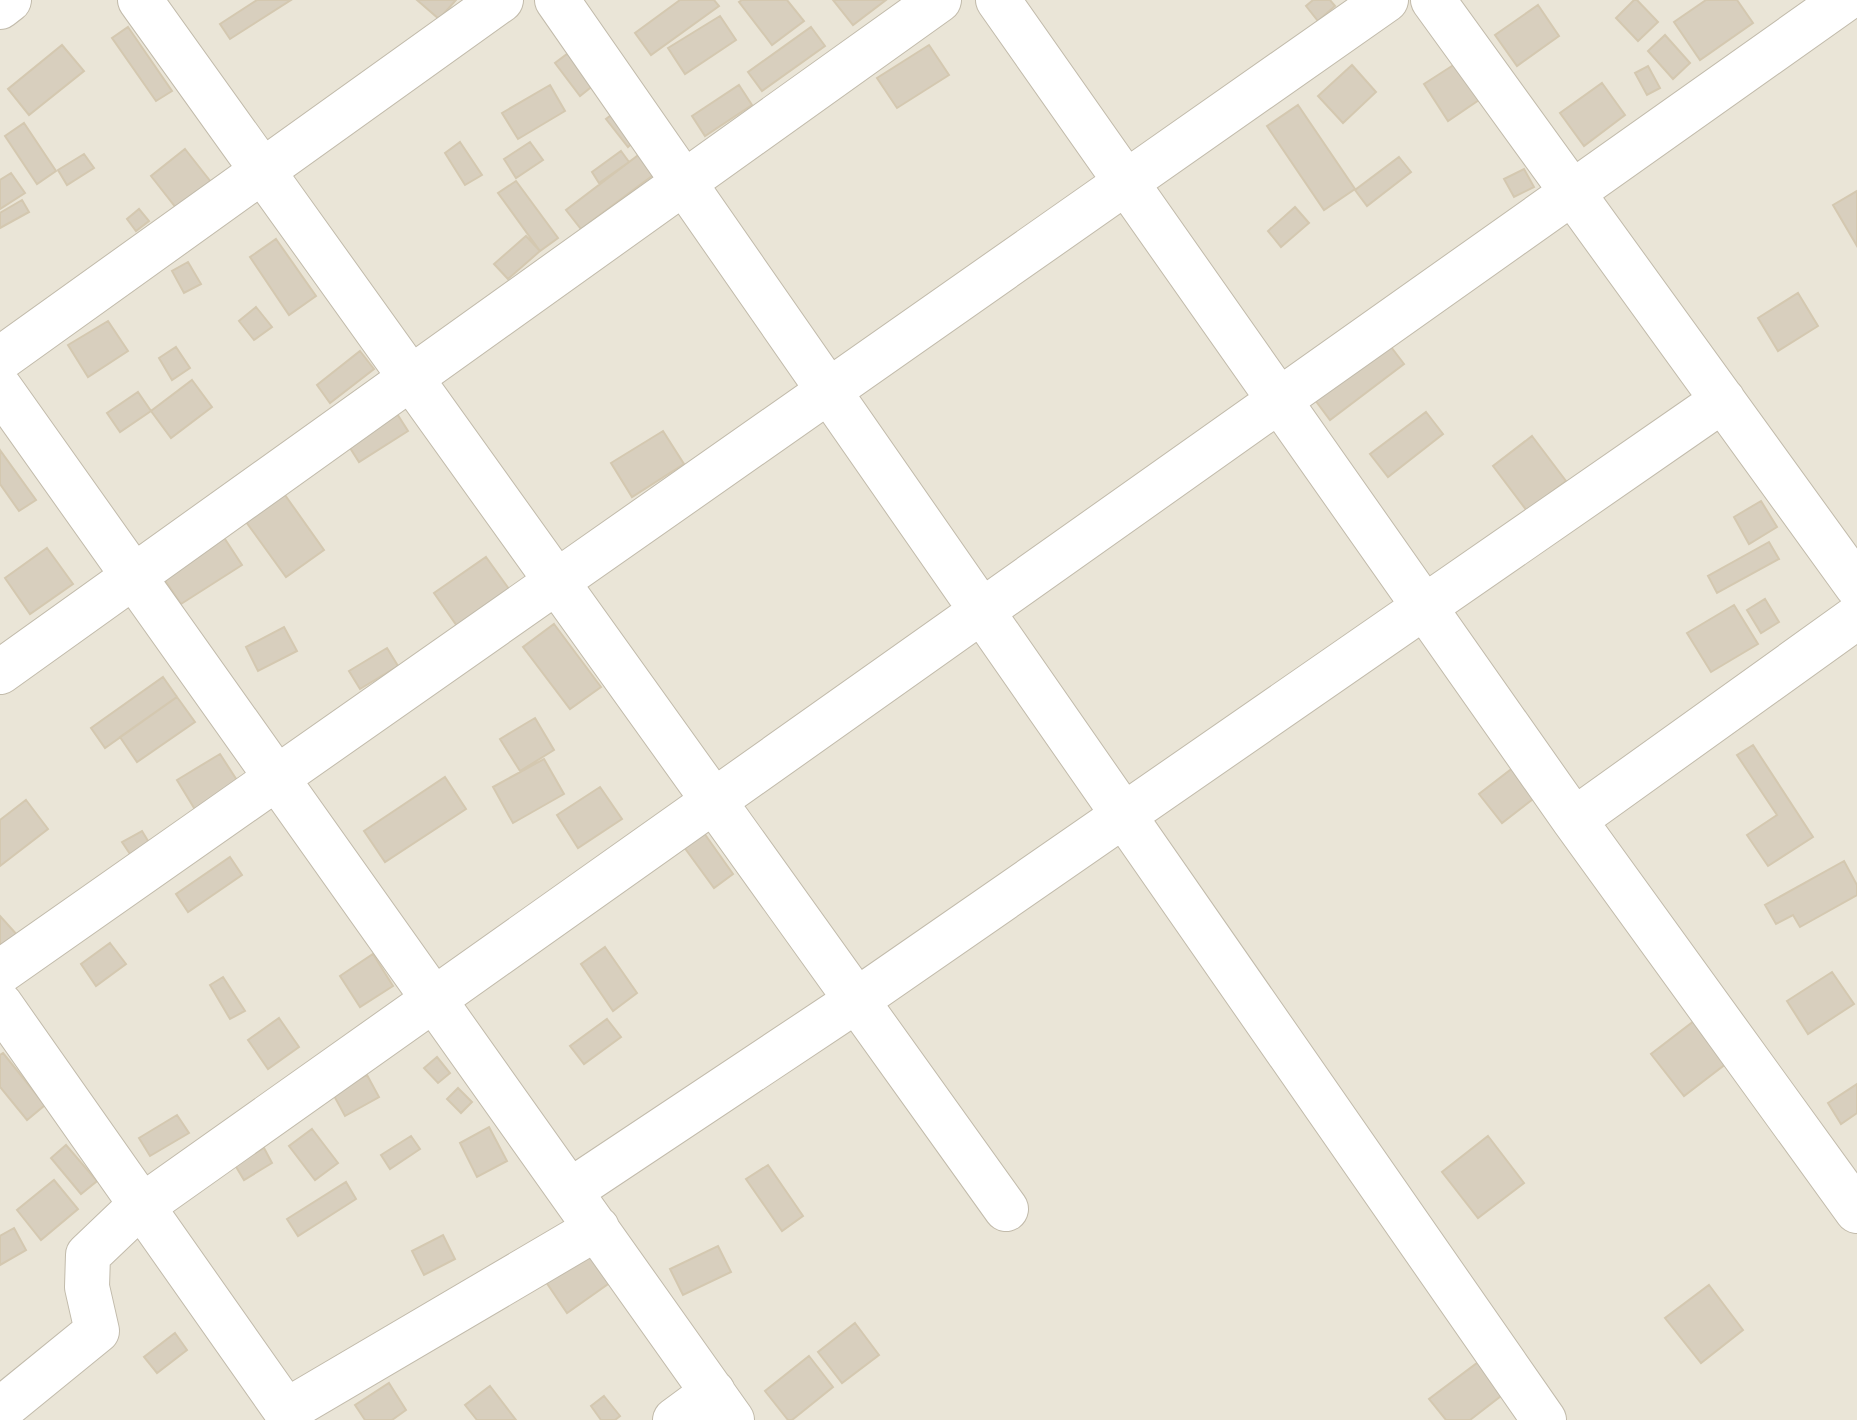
<svg xmlns="http://www.w3.org/2000/svg" width="1857" height="1420" font-family="'Space Grotesk',sans-serif">
<style>
.residential{fill:#eae5d7}
.building{fill:#d8cfbe;stroke:#d4c8b0;stroke-width:2}
.lines{fill:none;stroke-linecap:round;stroke-linejoin:round}
.minor-casing{stroke:#c2bbab;stroke-width:46}
.minor{stroke:#fff;stroke-width:44}
</style>
<rect width="100%" height="100%" fill="#f6f3e9"/>
<path class="residential" d="M0,0H1857V1420H0Z"/>
<path class="building" d="M257,0H291L230,39L220,24Z
M417,0H456L439,19Z
M680,0H714L719,6L651,55L635,33Z
M742,0H787L804,21L772,45L739,2Z
M833,0H886L853,25Z
M1313,0H1330L1335,6L1318,21L1306,6Z
M1634,0H1637L1658,22L1638,41L1616,18Z
M1706,0H1737L1753,23L1700,60L1674,22Z
M1538,5L1559,36L1517,66L1495,35Z
M720,16L736,40L685,74L668,48Z
M128,27L172,91L156,101L112,38Z
M811,27L825,46L762,91L748,72Z
M1665,35L1690,63L1673,79L1648,51Z
M62,45L84,71L29,115L8,89Z
M929,45L949,75L897,108L877,78Z
M571,51L595,84L580,96L555,63Z
M1455,64L1479,100L1448,121L1424,84Z
M1352,65L1376,92L1343,123L1318,96Z
M1648,66L1660,88L1647,95L1635,73Z
M1602,83L1625,115L1584,146L1560,113Z
M550,85L565,111L518,139L502,113Z
M739,85L752,105L705,136L692,116Z
M1298,105L1355,189L1324,210L1267,126Z
M614,113L636,140L628,147L606,119Z
M24,123L56,171L37,184L5,136Z
M460,142L482,175L465,185L445,153Z
M530,142L543,160L516,178L504,159Z
M185,149L211,182L177,209L151,176Z
M645,150L660,170L581,229L566,210Z
M621,151L629,162L599,183L592,172Z
M84,154L94,168L67,185L58,170Z
M1399,157L1411,172L1367,206L1355,190Z
M1524,169L1534,187L1514,197L1504,179Z
M11,173L25,193L0,209V180Z
M516,181L558,238L540,251L498,193Z
M1857,191V246L1833,205Z
M22,200L29,212L0,228V213Z
M1295,207L1309,223L1281,247L1268,231Z
M139,209L149,221L136,231L127,219Z
M526,236L540,251L508,279L494,264Z
M276,239L316,296L289,315L250,257Z
M188,262L201,284L184,293L172,271Z
M1798,293L1818,326L1778,351L1758,318Z
M256,307L272,327L254,340L239,321Z
M108,321L128,351L88,377L68,345Z
M1388,343L1404,364L1330,420L1315,400Z
M176,347L190,368L172,380L159,358Z
M360,351L374,369L330,403L317,385Z
M192,380L212,407L171,438L151,411Z
M138,392L151,411L120,432L107,413Z
M394,409L408,431L359,462L345,440Z
M1426,412L1443,434L1388,477L1370,454Z
M663,431L684,464L632,497L611,463Z
M1532,436L1566,481L1527,511L1493,466Z
M0,450L36,500L19,511L0,484Z
M280,488L324,550L286,577L241,515Z
M1761,501L1777,527L1749,544L1734,517Z
M221,533L242,565L181,604L160,573Z
M1769,542L1779,559L1717,593L1708,576Z
M47,548L73,584L30,614L5,578Z
M486,557L509,589L457,626L434,593Z
M1765,599L1779,622L1761,633L1747,610Z
M1734,605L1758,644L1711,672L1687,633Z
M554,624L601,687L570,709L523,647Z
M284,627L297,651L258,671L246,647Z
M387,648L398,666L360,689L349,671Z
M163,677L177,697L105,748L91,728Z
M177,697L195,722L137,762L120,737Z
M535,718L554,750L520,771L500,739Z
M1753,745L1813,837L1768,866L1747,835L1777,815L1737,755Z
M220,754L242,788L199,816L177,780Z
M544,759L564,794L513,823L493,787Z
M1523,760L1546,789L1502,823L1479,794Z
M445,777L466,809L385,862L364,831Z
M600,787L622,819L578,848L557,815Z
M26,800L48,829L0,866V820Z
M142,831L151,846L132,857L122,842Z
M704,833L733,874L714,888L684,847Z
M230,857L242,875L188,912L176,894Z
M1844,861L1857,885V895L1800,927L1793,915L1776,924L1765,905Z
M0,916L18,936L0,951Z
M110,943L126,964L96,986L81,964Z
M605,947L637,993L613,1011L581,964Z
M373,954L393,986L360,1007L340,976Z
M1832,972L1854,1004L1808,1034L1787,1001Z
M223,977L245,1011L230,1019L210,985Z
M279,1018L299,1047L268,1069L248,1040Z
M607,1019L621,1037L584,1064L570,1046Z
M1694,1021L1727,1063L1684,1096L1651,1054Z
M3,1053L45,1105L27,1120L0,1087V1055Z
M437,1057L450,1073L438,1083L424,1068Z
M367,1075L379,1097L345,1116L333,1094Z
M1857,1084V1113L1841,1124L1828,1103Z
M458,1088L472,1102L461,1113L447,1099Z
M177,1115L189,1133L150,1156L139,1138Z
M489,1127L507,1161L477,1177L460,1143Z
M312,1129L338,1163L315,1180L289,1146Z
M411,1136L420,1149L390,1169L381,1155Z
M1488,1136L1524,1183L1478,1218L1442,1172Z
M66,1145L97,1181L81,1194L51,1158Z
M264,1148L272,1163L244,1180L235,1165Z
M768,1165L803,1216L782,1231L746,1179Z
M54,1180L78,1209L41,1240L17,1210Z
M346,1182L356,1199L298,1236L287,1219Z
M14,1228L26,1250L0,1265V1236Z
M443,1235L455,1259L424,1275L412,1251Z
M718,1246L731,1272L683,1295L670,1269Z
M587,1249L611,1282L567,1313L544,1279Z
M1709,1285L1743,1330L1701,1363L1665,1318Z
M855,1323L879,1355L842,1383L818,1352Z
M175,1333L187,1350L157,1373L144,1357Z
M809,1356L833,1387L792,1420H788L765,1391Z
M1485,1357L1510,1389L1470,1420H1446L1429,1399Z
M389,1383L406,1410L392,1420H365L355,1405Z
M490,1386L516,1420H477L465,1405Z
M604,1396L620,1416L615,1420H601L591,1406Z"/>
<g class="lines">
<defs>
<path id="minor" d="M140,0L1006,1209
M557,0L1544,1420
M998,0L1574,820L1857,1211
M1433,0L1857,586
M0,7L9,0
M0,359L501,0
M0,388L732,1420
M0,672L939,0
M1574,820L1857,617
M0,972L1386,0
M0,1004L286,1411L597,1228
M570,1191L857,1000L1723,400
M0,1410L97,1331L87,1287L88,1255L131,1214L1844,0
M675,1420L713,1392"/>
</defs>
<use href="#minor" class="minor-casing"/>
<use href="#minor" class="minor"/>
</g>
</svg>
